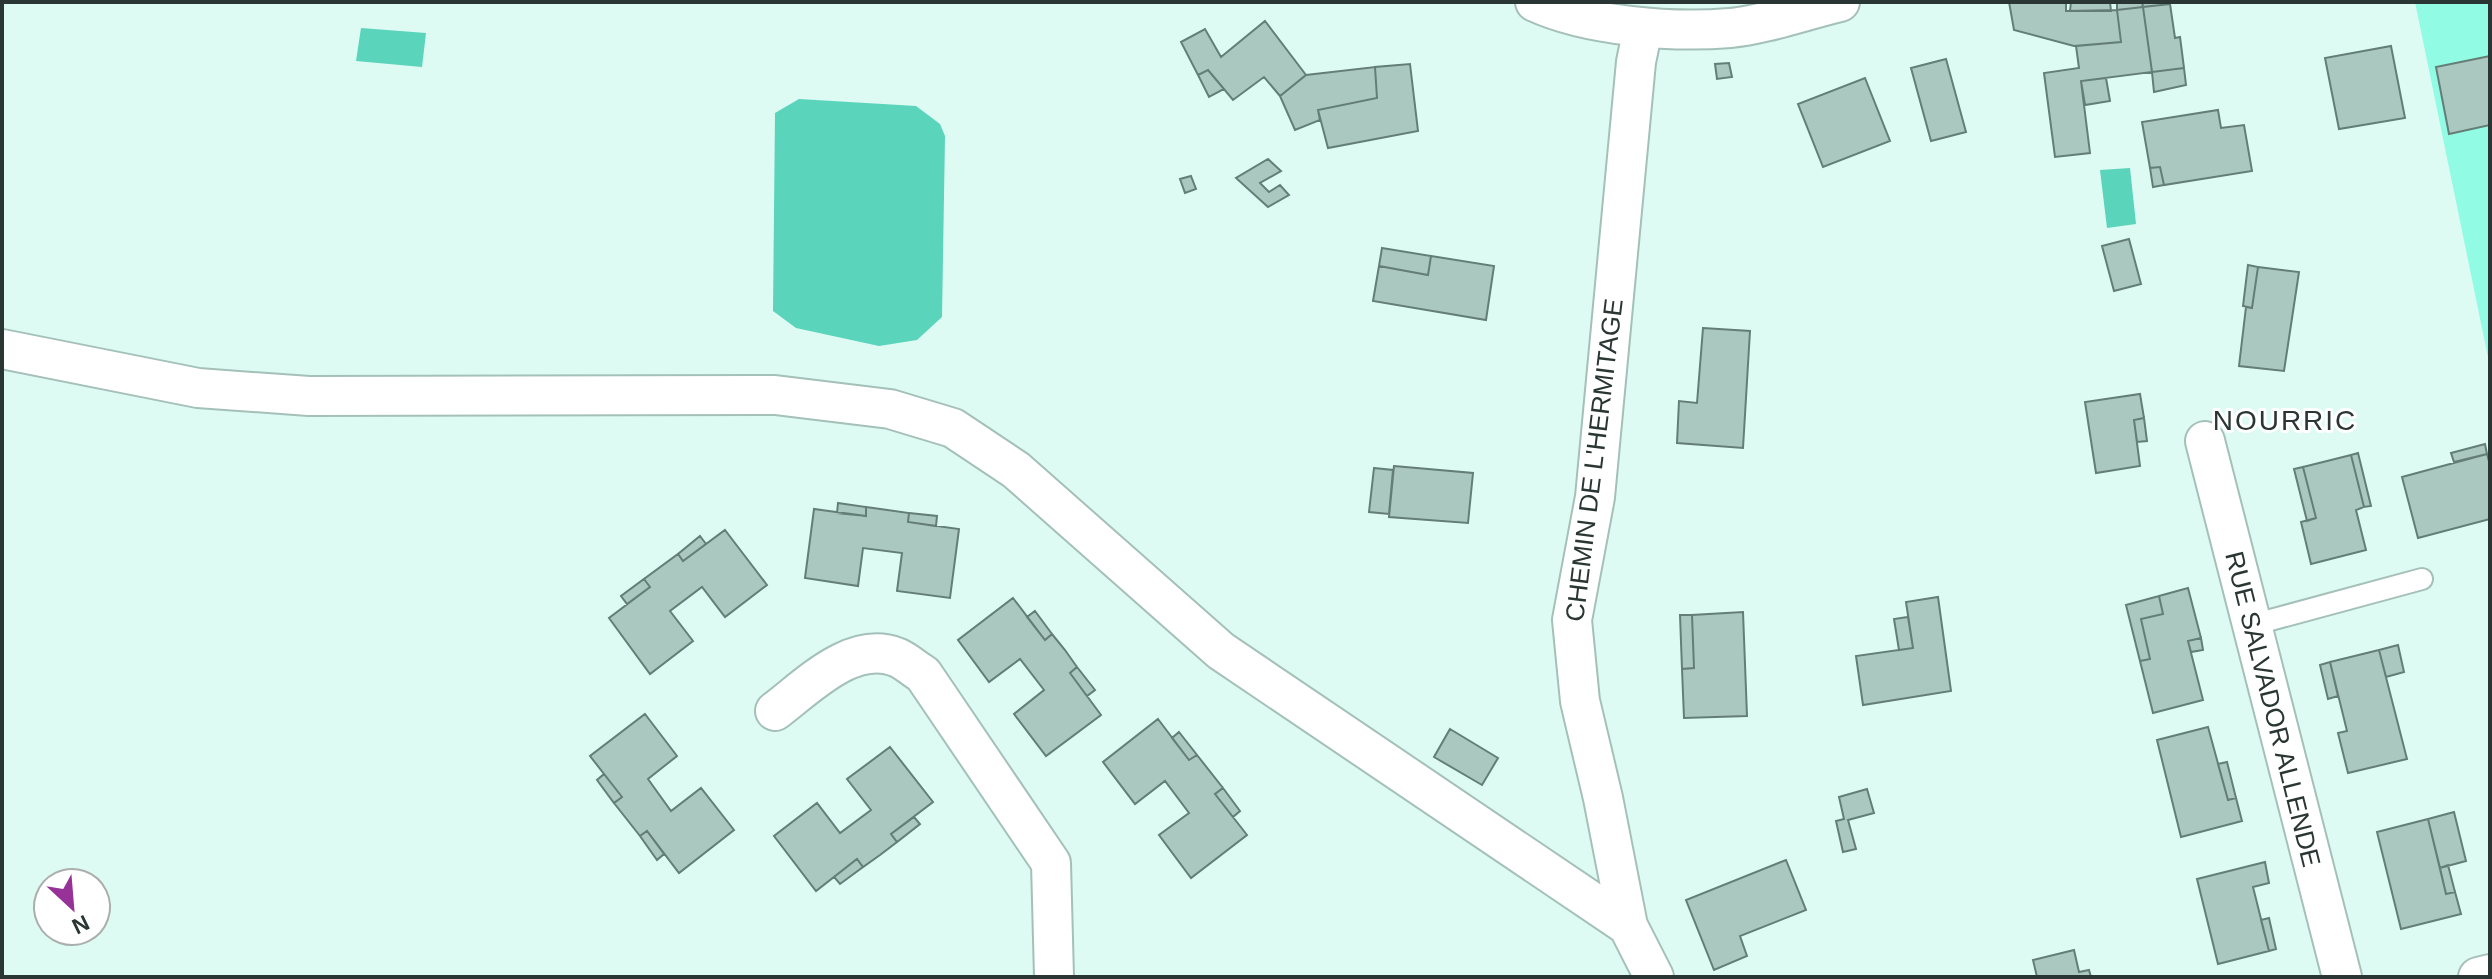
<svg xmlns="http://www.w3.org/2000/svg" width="2492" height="979" font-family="Arial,sans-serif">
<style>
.green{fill:#91fbe3}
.water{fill:#5ad4bb}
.building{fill:#abc8c0;stroke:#647e77;stroke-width:2}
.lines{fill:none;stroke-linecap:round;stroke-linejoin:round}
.lane-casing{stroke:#a4c0b9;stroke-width:24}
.street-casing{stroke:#a4c0b9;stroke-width:42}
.lane{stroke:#fff;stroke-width:20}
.street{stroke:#fff;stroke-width:38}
.labels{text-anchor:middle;stroke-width:6;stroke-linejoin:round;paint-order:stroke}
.street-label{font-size:26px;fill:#2a3633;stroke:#fff}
.neighbourhood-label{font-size:28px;letter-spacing:2px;fill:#2a3633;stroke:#fff}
</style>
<rect width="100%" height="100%" fill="#ddfbf3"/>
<path class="green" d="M2415,2H2490V367Z"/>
<path class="water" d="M361,28L426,33L422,67L356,61Z
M799,99L916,106L940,124L945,136L942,317L917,340L879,346L796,328L773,311L775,113Z
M2130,168L2136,224L2107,228L2100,170Z"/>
<path class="building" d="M2009,2H2066V11L2117,10L2121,42L2074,46L2014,30Z
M2071,2H2110L2111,11H2070Z
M2117,2H2142L2143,7L2117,10Z
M2142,2H2170V4L2143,7Z
M2170,4L2175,38L2180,37L2184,68L2152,72L2143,7Z
M2143,7L2152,72L2081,81L2090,153L2055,157L2044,73L2079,68L2076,46L2121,42L2117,10Z
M1265,21L1306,75L1280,96L1264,77L1233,100L1208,70L1198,75L1181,42L1205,29L1221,57Z
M2391,46L2405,118L2339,129L2325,58Z
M2490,56V125L2449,134L2436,67Z
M1946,59L1966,132L1931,141L1911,68Z
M1729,63L1732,77L1717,79L1715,64Z
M1410,64L1418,131L1328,148L1318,110L1377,98L1375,67Z
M1375,67L1377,98L1318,110L1320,120L1295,130L1280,96L1306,75Z
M2184,68L2186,85L2154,92L2152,72Z
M1208,70L1224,89L1209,97L1198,75Z
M1865,78L1890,141L1823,167L1798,104Z
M2106,78L2110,101L2085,105L2081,81Z
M2218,110L2221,128L2244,125L2252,171L2164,185L2160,167L2150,168L2142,122Z
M1268,159L1281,171L1260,183L1269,192L1280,185L1289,195L1268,207L1236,178Z
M2160,167L2164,185L2153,187L2150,168Z
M1191,176L1196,189L1185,193L1180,179Z
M2129,239L2141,284L2114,291L2102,246Z
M1382,248L1431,256L1428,275L1379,266Z
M1431,256L1494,266L1486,320L1373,301L1379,266L1428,275Z
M2248,265L2258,267L2252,308L2243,306Z
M2258,267L2299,272L2284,371L2239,366L2246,307L2252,308Z
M1703,328L1750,331L1743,448L1677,443L1679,401L1697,403Z
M2140,394L2144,418L2134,420L2140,466L2096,473L2085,402Z
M2144,418L2147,441L2137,442L2134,420Z
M2485,444L2487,454L2454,462L2451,453Z
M2358,453L2371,506L2364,507L2351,455Z
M2487,454L2490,465V519L2418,538L2402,477Z
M2351,455L2364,507L2356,510L2366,550L2311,564L2301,522L2316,518L2303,467Z
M1394,466L1473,473L1468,523L1389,517Z
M2303,467L2316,518L2307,521L2294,469Z
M1374,468L1393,470L1389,514L1369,512Z
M838,503L866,507V516L837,513Z
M866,507L909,513L908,522L959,529L950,598L897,591L902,553L863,548L858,586L805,578L814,509L866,516Z
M909,513L937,516L936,526L908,522Z
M725,530L767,585L725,617L702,587L670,611L693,641L650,674L609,618L650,587L644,579L678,554L683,561Z
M700,536L706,544L683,561L678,554Z
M644,579L650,587L627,604L621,596Z
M2188,588L2201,638L2188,641L2203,700L2153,713L2140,661L2150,659L2141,619L2163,614L2159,596Z
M2159,596L2163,614L2141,619L2150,659L2140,661L2126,605Z
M1938,597L1951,691L1863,705L1856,656L1913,648L1906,602Z
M1013,598L1045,640L1052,634L1065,650L1077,667L1070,673L1101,715L1046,756L1014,714L1044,690L1020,659L989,682L958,640Z
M1035,611L1052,634L1045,640L1027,617Z
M1743,612L1747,716L1684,718L1682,669L1694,668L1692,615Z
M1680,615H1692L1694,668L1682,669Z
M1908,617L1913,648L1899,650L1894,619Z
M2201,638L2203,650L2191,652L2188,641Z
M2398,645L2404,672L2386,677L2379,650Z
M2379,650L2407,759L2348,773L2338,733L2347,731L2330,662Z
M2330,662L2338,696L2328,699L2320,665Z
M1077,667L1095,690L1087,696L1070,673Z
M645,714L677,756L648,779L671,811L701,788L734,830L679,873L647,831L640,836L614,803L622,797L590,756Z
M1158,719L1189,760L1197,755L1223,788L1215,794L1247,835L1191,878L1159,835L1189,813L1165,781L1135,804L1103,762Z
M2208,727L2228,800L2236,798L2242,821L2181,837L2157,740Z
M1450,729L1498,758L1482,785L1434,757Z
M1179,732L1197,755L1189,760L1172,738Z
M890,747L933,802L891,834L897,842L880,855L863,867L857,859L816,891L774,836L817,803L840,833L871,810L847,779Z
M2227,762L2236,798L2228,800L2218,764Z
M604,774L622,797L614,803L597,780Z
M1223,788L1240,811L1233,817L1215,794Z
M1867,789L1874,813L1848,820L1856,849L1843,852L1836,821L1844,819L1839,797Z
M2454,812L2466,861L2440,868L2428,819Z
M914,817L920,824L897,842L891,834Z
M2428,819L2446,894L2455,892L2461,914L2401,929L2377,832Z
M647,831L664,854L657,860L640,836Z
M857,859L863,867L840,884L834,877Z
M1786,860L1806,910L1740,936L1747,956L1714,970L1686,900Z
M2265,862L2269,883L2253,887L2269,951L2218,964L2197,879Z
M2448,865L2455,892L2446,894L2440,868Z
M2269,918L2276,949L2269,951L2261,920Z
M2074,950L2079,972L2089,970L2091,977H2037L2033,960Z"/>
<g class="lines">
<defs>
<path id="lane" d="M2252,625L2422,579"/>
<path id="street" d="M1535,2C1587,26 1672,33 1730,28C1764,25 1806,10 1840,2
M1643,28L1636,62L1595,497L1572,620L1580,701L1603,798L1628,926L1654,977
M2,349L198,388L309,396L775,395L890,409L953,428L1016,470L1221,651L1628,926
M2205,441L2342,977
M775,711C807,687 852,640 896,657C905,660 914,669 923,674L1051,863L1054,977
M2478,977L2490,974"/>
</defs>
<use href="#lane" class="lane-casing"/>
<use href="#street" class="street-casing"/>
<use href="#lane" class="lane"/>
<use href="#street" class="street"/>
</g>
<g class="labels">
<g class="street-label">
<text transform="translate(1594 460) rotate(-83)" y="9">CHEMIN DE L'HERMITAGE</text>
<text transform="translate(2273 709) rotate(76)" y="9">RUE SALVADOR ALLENDE</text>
</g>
<g class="neighbourhood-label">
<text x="2285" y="430">NOURRIC</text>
</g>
</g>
<rect width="2492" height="979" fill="none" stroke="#2a3633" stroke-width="8"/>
<g transform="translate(72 907) rotate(154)"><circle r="38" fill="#ffffff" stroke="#aaafad" stroke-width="2"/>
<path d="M0-6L14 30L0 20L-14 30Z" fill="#973298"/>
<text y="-12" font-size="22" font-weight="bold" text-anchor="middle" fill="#2a3633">N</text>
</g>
</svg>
